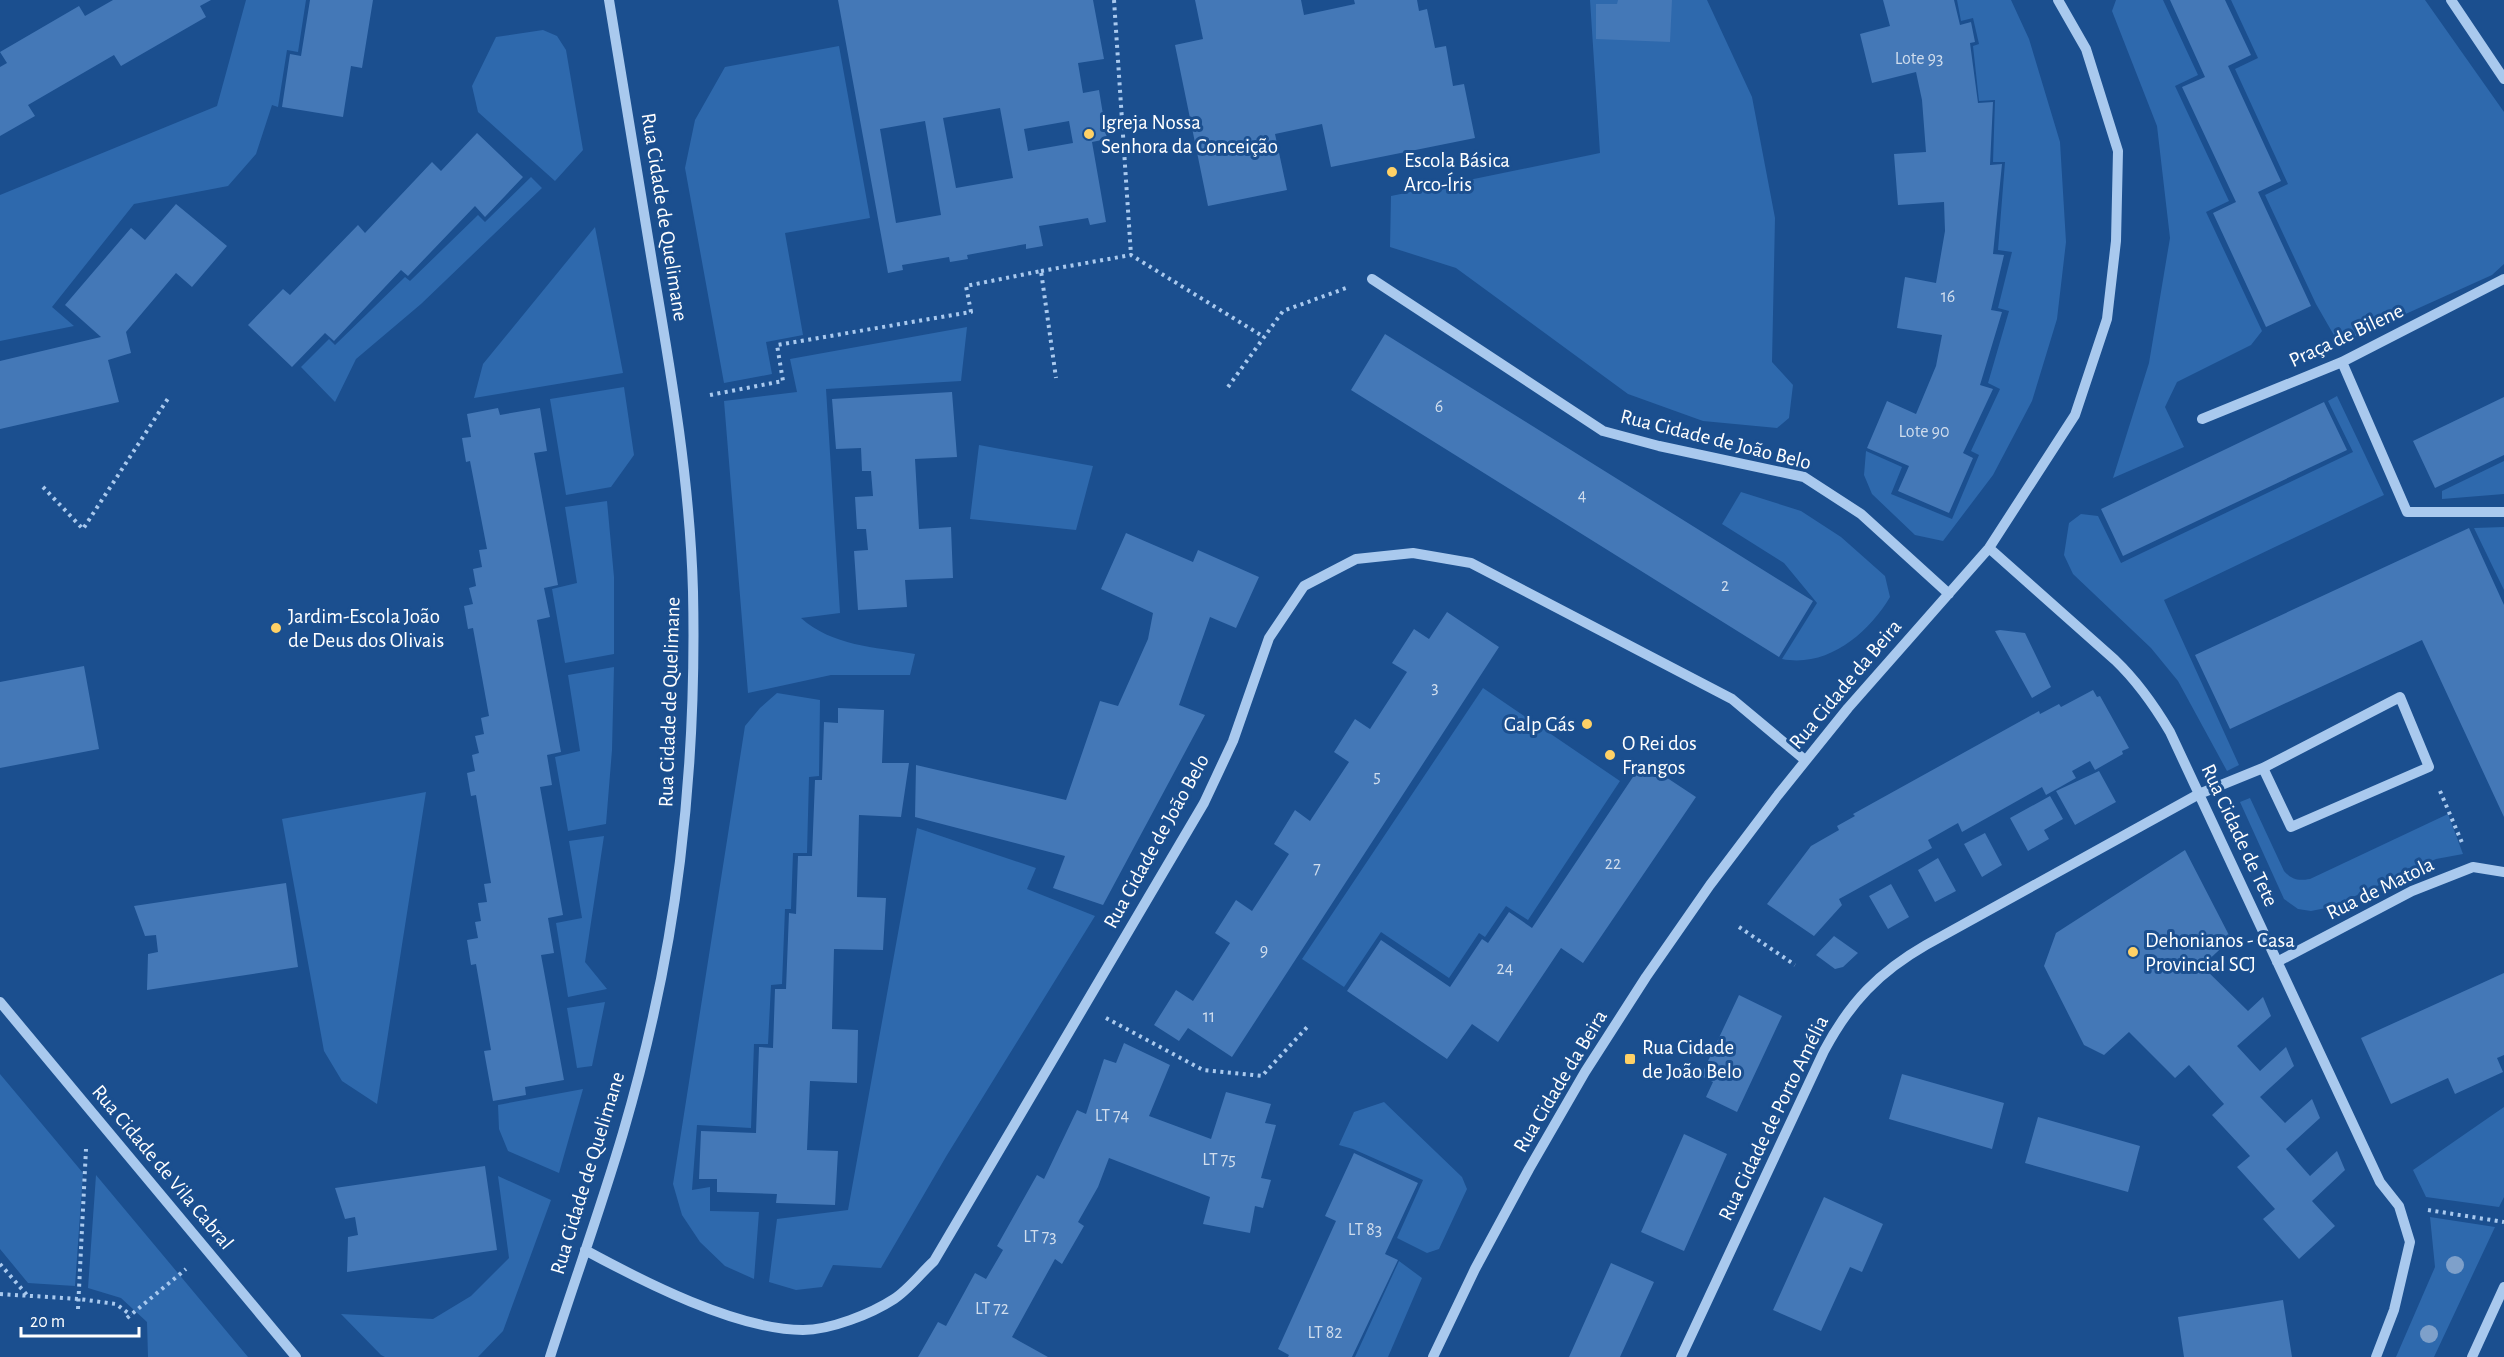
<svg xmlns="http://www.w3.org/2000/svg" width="2504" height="1357" font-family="'Alegreya Sans',sans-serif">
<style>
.green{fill:#2e69ad}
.building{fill:#4478b7;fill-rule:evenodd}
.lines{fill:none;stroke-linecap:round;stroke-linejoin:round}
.path{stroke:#a9c9ee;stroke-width:4;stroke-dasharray:3 4.5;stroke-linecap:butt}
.minor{stroke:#a9c9ee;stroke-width:10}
.tree{fill:#7ea0ca}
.poi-dot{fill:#ffd166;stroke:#1b4f8f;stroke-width:2}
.labels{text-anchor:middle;stroke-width:6;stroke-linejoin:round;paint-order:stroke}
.number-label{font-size:18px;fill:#d0dded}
.poi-label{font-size:21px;fill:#fff;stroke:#1b4f8f;text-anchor:start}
.street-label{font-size:21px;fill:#fff;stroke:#1b4f8f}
</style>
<rect width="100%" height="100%" fill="#1b4f8f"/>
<path class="green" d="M246,0H306L298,52L287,50L278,107L272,105L256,154L228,186L134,204L52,307L74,326L0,341V195L217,106Z
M1590,0H1707L1752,97L1775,218L1772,362L1793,385L1789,418L1777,428L1703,421L1628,394L1456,268L1390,247L1391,196L1600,153Z
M1957,0H2011L2029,39L2060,142L2066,242L2057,319L2032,401L1993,475L1943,541L1915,535L1872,494L1864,475L1866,451L1902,467L1891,494L1952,519L1979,455L1971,451L2000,389L1988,383L2009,311L1998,308L2012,252L1998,250L2005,162H1993L1995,100L1979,101L1973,46L1979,44L1973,18L1961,21Z
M2116,0H2163L2198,75L2175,86L2229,201L2206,212L2262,331L2251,345L2177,382L2165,407L2184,447L2113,478L2149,363L2170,238L2157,126L2112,11Z
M2231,0H2425L2504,112V264L2492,275L2339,344L2316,304L2265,195L2288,184L2235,69L2258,58Z
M543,30L557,36L566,50L583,150L555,181L478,112L472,86L496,37Z
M839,46L870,218L785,233L803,335L766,342L772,374L724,383L685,168L695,120L725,67Z
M531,177L542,188L421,304L356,359L335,402L301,367L329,339L335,345L405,277L410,281L478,215L485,222Z
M595,227L623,373L474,398L483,364Z
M967,327L961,381L826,389L840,613L801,618C832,646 875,647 915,654L910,675H831L748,693L724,401L797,392L790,359Z
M624,387L634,455L611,487L566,495L550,399Z
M2337,396L2384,495L2164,600L2239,765L2227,771L2178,681L2151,648L2073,574L2064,555L2069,523L2081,514L2098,516L2121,563L2353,452L2328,401Z
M979,445L1093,466L1076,530L970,519Z
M2504,461V494L2442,499V491Z
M1741,492L1801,511L1841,537L1885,576L1890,597C1868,634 1827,668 1782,659L1817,603L1784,563L1722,524Z
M607,501L614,577V654L565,663L552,589L577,583L565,507Z
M2504,527V590L2474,528Z
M614,667L612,750L606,824L568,831L555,757L580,751L568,675Z
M1483,688L1620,781L1528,920L1506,906L1485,937L1479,933L1449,978L1381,932L1344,987L1302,959Z
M777,693L820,700L819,776L809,777L807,853H793L791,909H785L782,984L771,985L768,1044H754L751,1128L697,1125L692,1190L710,1187V1211L759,1212L754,1279L725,1266L700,1242L682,1215L673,1184L745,726L760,708Z
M426,792L377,1104L342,1081L324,1051L282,819Z
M2250,798L2284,871C2292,880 2298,881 2310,879L2448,814L2463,854L2436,859L2331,907L2311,911L2298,909L2284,899L2240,802Z
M917,828L1036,868L1027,889L1095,916L947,1155L881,1268L833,1265L822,1287L796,1290L769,1282L777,1219L848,1210Z
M604,836L585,962L607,989L568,997L556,923L582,918L569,841Z
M605,1002L592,1066L577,1068L567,1008Z
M0,1074L83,1173L75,1286L28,1283L0,1249Z
M583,1089L559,1173L508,1151L499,1129L498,1105Z
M1384,1102L1462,1177L1467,1189L1439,1249L1427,1253L1397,1238L1423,1180L1353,1149L1339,1145L1354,1112Z
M2504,1107V1197L2499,1207L2426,1197L2413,1170Z
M96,1175L248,1357H148L147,1322L121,1298L88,1288Z
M498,1176L551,1200L503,1331L478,1357H385L381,1355L341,1314L433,1319L471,1296L509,1258Z
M2430,1217L2495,1227L2434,1357H2396L2435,1267Z
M1399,1261L1422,1278L1388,1357H1355Z"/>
<path class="building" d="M113,0H211L200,6L206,17L121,66L114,55L28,105L35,116L0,136V67L7,63L0,52L79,6L85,16Z
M310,0H373L362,68L351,66L343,117L282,107L290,54L301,56Z
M838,0H1093L1104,59L1078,63L1083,93L1099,90L1107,139L1092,142L1106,222L1090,225L1088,218L1039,226L1043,246L1026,249V244L967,255L968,259L950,262L949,257L902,265L903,270L888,273ZM1000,108L1013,178L956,188L943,118ZM925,121L941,215L896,223L880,129ZM1069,121L1073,143L1028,151L1024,129Z
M1195,0H1301L1304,15L1355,4L1354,0H1417L1419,11L1427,9L1435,48L1446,46L1453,86L1464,84L1475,138L1331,167L1322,124L1275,134L1287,190L1208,206L1175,45L1203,39Z
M1618,0H1672L1670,42L1596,39V4H1617Z
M1883,0H1954L1960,25L1971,22L1975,42L1970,43L1978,103L1993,102L1990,165L2002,164L1993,254L2004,255L1991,310L2002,312L1980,385L1993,389L1963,453L1973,458L1949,513L1898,491L1909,466L1867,448L1887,401L1916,414L1936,366L1942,335L1897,328L1905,277L1936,283L1945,231L1944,202L1898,205L1894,154L1926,152L1922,100L1916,72L1872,83L1860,34L1890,26Z
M2170,0H2225L2251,55L2228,66L2281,181L2258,192L2311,306L2266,327L2213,213L2236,202L2182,87L2205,77Z
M477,133L523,177L485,217L475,206L408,276L401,270L334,341L325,333L292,367L248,325L283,289L290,295L358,225L365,233L432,162L441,171Z
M176,204L227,246L192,287L176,273L126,332L131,353L108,360L119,402L0,429V361L101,337L65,305L131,228L145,240Z
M1385,334L1813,601L1779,657L1351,390Z
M952,392L957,457L915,459L919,529L951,527L953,578L905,580L907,607L858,610L854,551L868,550L866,529H857L855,497L873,496L871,471H862L861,448L836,449L832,399Z
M2504,397V455L2435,488L2413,441Z
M2324,402L2347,450L2123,556L2101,509Z
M498,408L500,415L540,408L547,451L534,453L558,585L544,588L550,617L537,620L561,752L547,755L552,785L540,787L563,915L548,918L554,953L541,955L564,1080L525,1087L526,1095L493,1101L484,1051L491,1050L476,964L471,965L467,940L478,938L475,922L481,921L478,903L487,902L484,884L491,883L476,795L471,796L467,773L475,771L472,755L479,753L475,736L484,734L481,718L489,716L473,628L468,629L464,606L473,604L469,588L476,586L473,569L482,567L479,550L487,549L470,461L466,462L462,438L471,437L467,414Z
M2469,528L2504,605V817L2422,640L2230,729L2195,655Z
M1126,533L1193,562L1198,550L1259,577L1236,628L1210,617L1179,705L1205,715L1103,905L1053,888L1065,856L915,817L916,765L1066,800L1100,701L1118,706L1148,639L1153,613L1101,589Z
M1447,612L1499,647L1232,1057L1188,1028L1179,1041L1154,1025L1176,990L1193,1001L1230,943L1215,933L1236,900L1252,911L1289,854L1274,844L1295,810L1310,821L1349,762L1334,752L1355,719L1370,729L1407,672L1392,663L1414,629L1429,639Z
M2000,630L2025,633L2051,687L2032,698L1995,631Z
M84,666L99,749L0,768V682Z
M2093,690L2097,697L2100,696L2129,748L2122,751L2123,754L2095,770L2090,761L2072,771L2076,778L2046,795L2042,787L1962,832L1958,823L1928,840L1932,848L1839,899L1842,905L1814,936L1767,904L1811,846L1839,830L1837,826L1855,816L1853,814L2039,711L2040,714L2059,704L2061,707Z
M838,708L884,710L882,763H909L901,817L859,815L857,897L886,898L883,950L834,949L832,1029L858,1030L857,1083L810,1081L807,1150L838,1151L835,1205L776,1203L777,1194L717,1192V1179H699L701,1131L756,1133L759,1047L773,1048L775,989H786L789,913L796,914L798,856H812L815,780H822L824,722L838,723Z
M1643,762L1696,797L1583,963L1561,948L1498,1042L1472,1024L1447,1059L1347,991L1381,940L1450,987L1482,939L1488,943L1509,912L1532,928Z
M2099,771L2116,802L2075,825L2056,791Z
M2050,796L2063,819L2044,830L2049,839L2028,851L2010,818Z
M1985,833L2002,865L1982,877L1964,844Z
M2185,850L2231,939L2202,966L2248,1011L2263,997L2271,1016L2237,1046L2260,1071L2286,1047L2294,1066L2260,1097L2285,1123L2312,1099L2320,1118L2286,1149L2310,1176L2337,1151L2345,1170L2312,1201L2335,1226L2299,1259L2263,1219L2275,1209L2237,1167L2250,1156L2212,1115L2224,1104L2189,1065L2175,1078L2129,1032L2104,1055L2084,1045L2044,966L2056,933Z
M1938,858L1956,891L1935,902L1918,870Z
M286,883L298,967L147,990L148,954L158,952L156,935L145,936L134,906Z
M1891,884L1909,917L1888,929L1869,896Z
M1834,936L1858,953L1843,967L1835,969L1816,955Z
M2504,973V1055L2497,1058L2503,1072L2455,1094L2448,1078L2391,1104L2361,1038Z
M1739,995L1782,1016L1737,1112L1706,1097L1713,1082L1701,1076Z
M1124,1043L1170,1065L1149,1116L1211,1139L1226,1092L1271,1104L1265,1123L1276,1125L1261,1178L1271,1180L1263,1208L1255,1206L1250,1233L1203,1224L1210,1197L1109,1158L1098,1187L1078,1222L1084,1226L1062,1264L1055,1259L1012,1337L1048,1357H918L938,1322L946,1326L975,1273L986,1279L1003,1250L997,1246L1037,1175L1044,1179L1077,1110L1086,1114L1104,1059L1116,1063Z
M1902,1074L2004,1103L1992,1149L1889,1119Z
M2038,1117L2140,1146L2128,1192L2025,1163Z
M1684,1134L1727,1154L1684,1251L1641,1232Z
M1354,1153L1418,1183L1385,1254L1398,1260L1352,1357H1288L1289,1355L1278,1349L1336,1221L1325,1216Z
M485,1166L497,1250L347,1272L348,1237L358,1235L355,1217L345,1219L335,1188Z
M1824,1197L1883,1224L1862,1272L1850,1267L1821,1331L1773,1310Z
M1611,1263L1654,1282L1620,1357H1569Z
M2283,1300L2292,1357H2184L2178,1317Z"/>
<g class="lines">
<path class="path" d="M1114,0L1131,255
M1041,271L1131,255L1264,337
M1228,387L1283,311L1349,287
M710,395L783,381L777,345L971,312L966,286L1041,271L1056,378
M43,487L83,529L169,397
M2440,791L2463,845
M1739,927L1795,965
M1106,1018L1203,1070L1262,1076L1309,1025
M2428,1210L2504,1222
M0,1264L27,1295
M0,1294L79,1299L116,1304L131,1315
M78,1309L86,1149
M127,1318L186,1269"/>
<path class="minor" d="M2451,0L2504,79
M1372,279L1603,431L1659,446L1804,477L1861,514L1949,594
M2342,362L2407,512H2504
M2202,419L2342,362L2504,279
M1989,548L2115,660C2137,681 2154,705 2170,732L2380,1182L2399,1206L2410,1242L2394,1310L2376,1357
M2277,962L2412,891L2473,867L2504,872
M0,1002L296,1357
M585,1250C642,1281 737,1330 803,1330C830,1330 871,1314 894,1299C908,1290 921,1273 934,1261L1204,803L1233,741L1269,638L1304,586L1356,559L1413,553L1471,563L1732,699L1805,760
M550,1357C574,1282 601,1208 623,1133C649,1044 669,952 680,861C691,771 695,681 693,591C690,484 672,379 654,274C639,183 624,91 609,0
M1433,1357L1475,1269L1529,1169L1585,1072L1646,977L1710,885L1778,795L1848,708L1989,548L2075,415L2107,319L2116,241L2118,151L2086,49L2058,0
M1681,1357L1824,1051C1850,1002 1879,972 1926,945L2199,794L2263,768L2400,697L2429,767L2291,827L2263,768
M2472,1357L2504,1287"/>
</g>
<g class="tree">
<circle cx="2455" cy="1265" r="9"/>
<circle cx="2429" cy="1334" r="9"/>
</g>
<g class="poi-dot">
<circle cx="1089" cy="134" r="6"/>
<circle cx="1392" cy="172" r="6"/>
<circle cx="276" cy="628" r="6"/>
<circle cx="1587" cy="724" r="6"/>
<circle cx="1610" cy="755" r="6"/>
<circle cx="2133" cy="952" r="6"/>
<rect x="1624" y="1053" width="12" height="12" rx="3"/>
</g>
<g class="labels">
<g class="number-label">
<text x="1919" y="64">Lote 93</text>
<text x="1948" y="302">16</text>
<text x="1439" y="412">6</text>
<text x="1924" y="437">Lote 90</text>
<text x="1582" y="501">4</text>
<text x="1725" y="591">2</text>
<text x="1435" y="693">3</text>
<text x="1377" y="782">5</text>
<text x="1613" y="869">22</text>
<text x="1317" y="874">7</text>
<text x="1264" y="956">9</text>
<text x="1505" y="974">24</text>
<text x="1209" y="1022">11</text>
<text x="1112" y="1121">LT 74</text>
<text x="1219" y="1165">LT 75</text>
<text x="1365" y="1235">LT 83</text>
<text x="1040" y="1242">LT 73</text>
<text x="992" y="1314">LT 72</text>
<text x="1325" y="1338">LT 82</text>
</g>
<g class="poi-label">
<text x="1101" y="129">Igreja Nossa<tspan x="1101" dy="24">Senhora da Conceição</tspan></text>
<text x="1404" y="167">Escola Básica<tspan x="1404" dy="24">Arco-Íris</tspan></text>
<text x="288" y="623">Jardim-Escola João<tspan x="288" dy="24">de Deus dos Olivais</tspan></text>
<text x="1575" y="731" text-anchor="end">Galp Gás</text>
<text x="1622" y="750">O Rei dos<tspan x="1622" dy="24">Frangos</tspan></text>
<text x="2145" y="947">Dehonianos - Casa<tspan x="2145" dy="24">Provincial SCJ</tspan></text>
<text x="1642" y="1054">Rua Cidade<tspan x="1642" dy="24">de João Belo</tspan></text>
</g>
<g class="street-label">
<text transform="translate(665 217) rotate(81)" y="7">Rua Cidade de Quelimane</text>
<text transform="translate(2346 335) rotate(-25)" y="7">Praça de Bilene</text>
<text transform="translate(1716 439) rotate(14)" y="7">Rua Cidade de João Belo</text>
<text transform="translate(1845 684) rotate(-50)" y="7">Rua Cidade da Beira</text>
<text transform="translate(669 702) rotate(-88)" y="7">Rua Cidade de Quelimane</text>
<text transform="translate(2240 835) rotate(65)" y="7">Rua Cidade de Tete</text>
<text transform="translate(1156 841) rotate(-61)" y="7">Rua Cidade de João Belo</text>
<text transform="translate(2380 888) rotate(-26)" y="7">Rua de Matola</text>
<text transform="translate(1560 1081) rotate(-59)" y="7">Rua Cidade da Beira</text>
<text transform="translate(1773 1118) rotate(-64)" y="7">Rua Cidade de Porto Amélia</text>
<text transform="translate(163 1167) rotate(50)" y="7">Rua Cidade de Vila Cabral</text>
<text transform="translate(587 1173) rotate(-73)" y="7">Rua Cidade de Quelimane</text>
</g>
</g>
<path d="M21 1327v9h118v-9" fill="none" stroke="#ffffff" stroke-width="3"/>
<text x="30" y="1327" font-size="18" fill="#ffffff" stroke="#1b4f8f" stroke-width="4.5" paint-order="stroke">20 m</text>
</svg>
